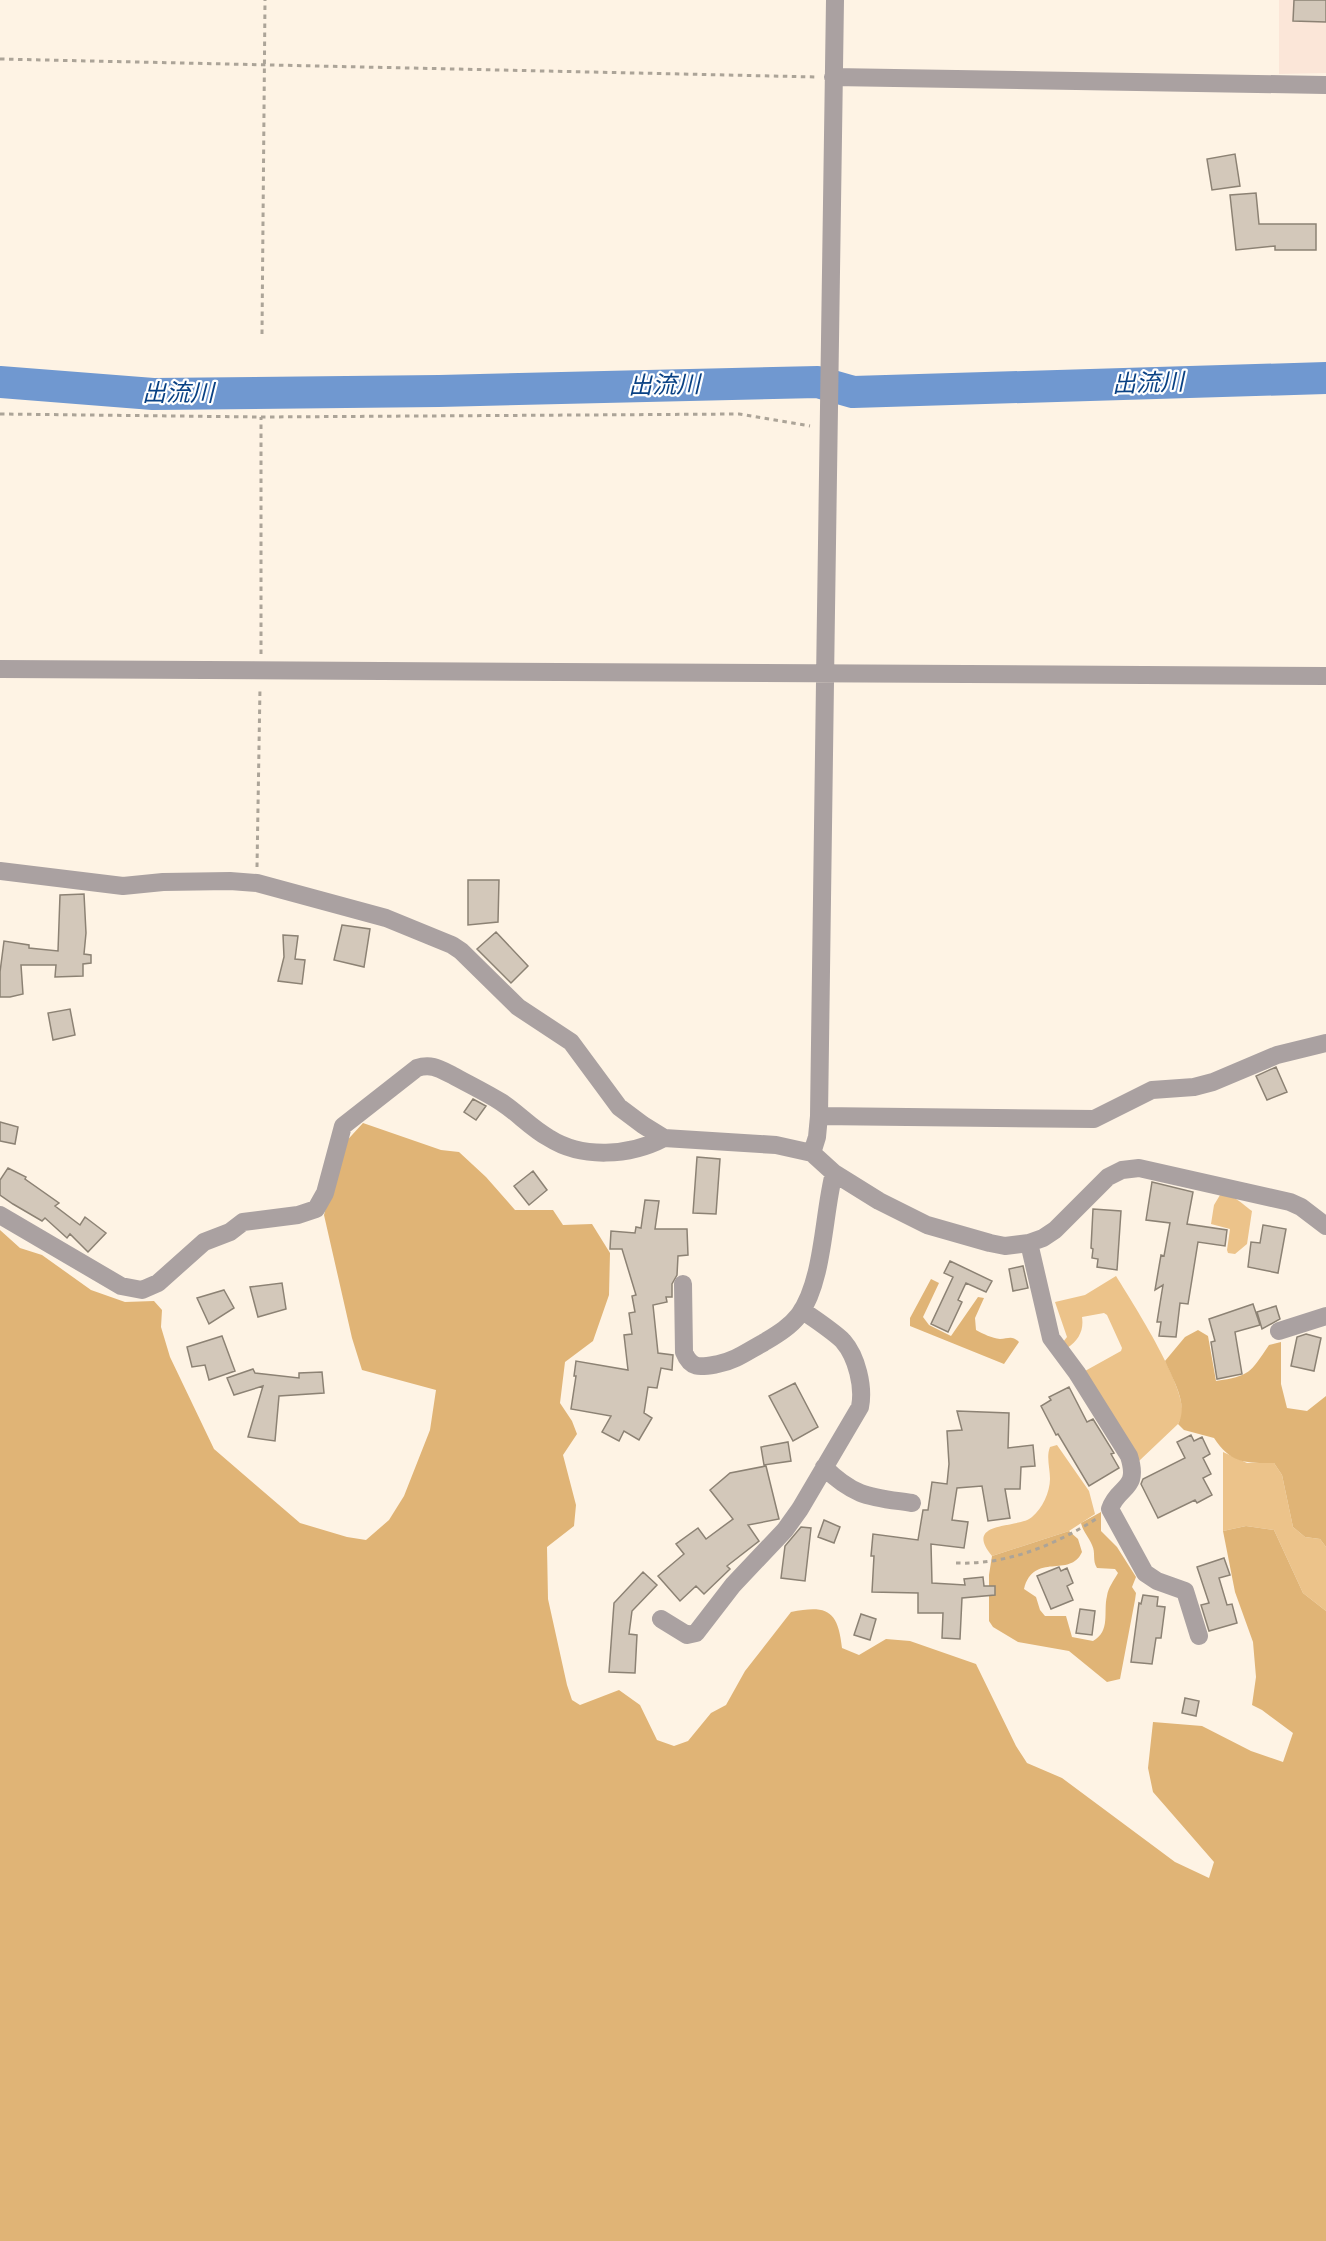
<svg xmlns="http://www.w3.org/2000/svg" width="1326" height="2241" font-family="'Sofia Sans Condensed','Noto Sans JP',sans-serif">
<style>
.industrial{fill:#fbe6d8}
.green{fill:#ecc38a}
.forest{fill:#e0b476}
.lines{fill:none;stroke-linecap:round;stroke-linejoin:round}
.river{stroke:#7098d0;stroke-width:32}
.building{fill:#d3c8ba;stroke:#8c8274;stroke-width:1.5}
.path{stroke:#aca498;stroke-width:3;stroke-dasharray:4.5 4.5;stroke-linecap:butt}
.minor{stroke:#aaa1a1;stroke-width:18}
.labels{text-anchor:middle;stroke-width:4.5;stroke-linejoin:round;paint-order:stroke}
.water-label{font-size:24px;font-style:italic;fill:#094184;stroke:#fff}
</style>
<rect width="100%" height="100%" fill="#fef3e4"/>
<path class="industrial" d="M1279,0H1326V73L1279,74Z"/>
<path class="green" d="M1220,1195C1238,1197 1238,1201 1252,1211L1247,1244L1235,1254L1228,1253L1227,1250L1230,1229L1211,1224L1214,1205Z
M1116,1276C1132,1302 1187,1387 1182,1415C1182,1417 1179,1422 1178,1424L1139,1461L1085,1371L1121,1351L1122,1348L1107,1315L1104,1313L1082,1317C1084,1330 1079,1340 1067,1348L1063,1342L1067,1337L1055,1302L1085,1295Z
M1057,1445L1089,1491L1095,1514L1069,1531L992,1556C962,1520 1019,1529 1032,1517C1042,1509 1050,1492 1050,1479C1050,1468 1046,1457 1050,1447Z
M1223,1452L1247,1463H1274L1282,1475L1293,1527L1305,1537L1320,1539L1326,1547V1611L1303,1593L1274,1530L1246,1526L1223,1531Z"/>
<path class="forest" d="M363,1123L441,1150L459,1152L486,1177L515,1210H553L563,1225L592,1224L610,1253L609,1295L593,1341L565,1362L560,1403L572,1421L577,1434L563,1455L576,1505L574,1526L547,1547L548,1599L567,1685L572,1700L580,1705L619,1690L640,1705L657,1740L674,1746L688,1741L711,1713L726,1705L745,1671L791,1612C827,1605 838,1610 842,1648L859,1655L886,1639L910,1641L976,1664L1016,1746L1027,1763L1062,1778L1175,1862L1209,1878L1214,1862L1153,1792L1148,1768L1153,1722L1202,1726L1251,1751L1283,1762L1293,1733L1262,1710L1252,1705L1256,1677L1253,1642L1235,1592L1223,1531L1246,1526L1274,1530L1303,1593L1326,1611V2241H0V1230L20,1248L42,1255L91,1290L125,1302L154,1301L162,1310L161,1327L170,1357L214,1449L300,1523L347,1537L366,1540L389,1520L404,1496L430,1430L436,1390L362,1370L352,1338L324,1215L341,1147Z
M931,1279L939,1283L923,1317L929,1325L951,1336L978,1297L984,1298L975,1318L976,1330C983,1334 992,1338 1000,1339C1008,1339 1012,1335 1019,1342L1004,1364L910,1326V1318Z
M1198,1330L1208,1336L1216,1381C1250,1376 1250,1373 1269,1345L1281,1342V1384L1287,1408L1307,1411L1326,1396V1547L1320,1539L1305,1537L1293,1527L1282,1475L1274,1463C1246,1463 1231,1464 1214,1438L1184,1430L1178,1424C1189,1405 1173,1380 1165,1361L1185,1337Z
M1101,1512V1531L1117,1547L1136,1577L1132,1587L1136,1593L1135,1600L1120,1679L1107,1682L1069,1651L1018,1642L993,1627L989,1621V1575L992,1556L1069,1531L1078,1539L1082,1552C1070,1579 1034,1551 1024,1589L1036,1597L1040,1610L1045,1616H1066L1072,1637L1093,1641C1111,1631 1103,1612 1107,1596C1108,1588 1114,1580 1118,1573L1115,1569L1097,1568C1092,1560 1096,1553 1092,1545C1089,1537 1083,1532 1081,1523Z"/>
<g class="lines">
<path class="river" d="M0,382L153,394L439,391L818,382L853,392L1326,378"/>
</g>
<path class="building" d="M1294,0H1326V22L1293,21Z
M1235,154L1240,186L1212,190L1207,159Z
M1256,193L1259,224H1316V250H1275V246L1236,250L1230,195Z
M468,880H499L498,922L468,925Z
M84,894L86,933L84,954L91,955V963L83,964V976L55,977L56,965H21L23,994L10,997H0V972L4,941L29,945V948L58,951L60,895Z
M342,925L370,929L364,967L334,960Z
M496,932L528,966L511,983L477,949Z
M283,935L298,936L295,959L305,960L302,984L278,981L284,957Z
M70,1009L75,1035L53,1040L48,1013Z
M1276,1067L1287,1092L1267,1100L1256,1076Z
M473,1099L486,1106L476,1120L464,1112Z
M0,1122L18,1127L15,1144L0,1141Z
M697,1157L720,1159L716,1214L693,1213Z
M8,1168L26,1177L25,1179L59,1203L55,1206L80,1225L85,1217L106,1233L88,1252L70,1234L67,1238L45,1218L42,1221L13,1204L0,1195V1180Z
M533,1171L547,1190L529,1205L514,1186Z
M1152,1182L1193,1192L1187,1224L1227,1230L1225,1246L1198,1242L1188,1304L1180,1303L1176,1337L1159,1336L1161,1322H1157L1163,1285L1155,1290L1161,1255L1164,1256L1170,1223L1146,1220Z
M645,1200L659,1201L655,1229H687L688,1255L678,1256L677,1275L672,1284V1297H666L667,1302L653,1305L658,1353L673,1355L672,1370L661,1368L657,1388L648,1387L644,1413L652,1418L639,1440L624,1431L619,1441L602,1432L611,1416L571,1409L576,1376H574L576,1361L628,1370L624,1335L632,1334L629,1313L635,1312L632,1296L636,1295L622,1249H610L611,1231L635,1233L636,1227L641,1228Z
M1093,1209L1121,1211L1117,1270L1097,1267L1098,1259L1092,1258L1093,1249L1091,1248Z
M1263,1225L1286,1229L1278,1273L1248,1267L1251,1242L1260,1243Z
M950,1261L992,1281L986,1292L966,1283L958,1300L962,1302L948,1332L931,1324L953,1277L944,1273Z
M1023,1266L1028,1288L1013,1291L1009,1269Z
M282,1283L286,1309L258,1317L250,1287Z
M224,1290L234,1308L209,1324L197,1298Z
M1253,1304L1260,1325L1235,1332L1242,1374L1217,1379L1211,1342L1215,1341L1209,1319Z
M1276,1306L1280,1319L1262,1329L1257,1312Z
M1306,1334L1321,1338L1314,1371L1291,1366L1297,1337Z
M222,1336L235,1371L209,1380L205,1365L192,1367L187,1347Z
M253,1369L255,1373L299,1378V1373L322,1372L324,1393L279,1396L275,1441L248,1437L263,1386L234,1395L227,1378Z
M795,1383L818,1427L793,1441L769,1396Z
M1069,1387L1087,1422L1093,1419L1114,1453L1111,1454L1119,1468L1089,1486L1058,1434L1056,1435L1041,1406L1051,1400L1049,1397Z
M957,1411L1009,1413L1008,1448L1033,1445L1035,1466L1021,1467L1020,1489H1005L1010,1518L988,1521L982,1486L957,1488L952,1520L968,1522L964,1548L931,1544L932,1583L965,1585L964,1579L983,1577L984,1586H995V1595L962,1598L960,1639L942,1638L943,1613H918V1593L872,1592L874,1556H871L873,1534L918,1540L923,1510H928L932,1482L947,1484L949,1464L947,1431L962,1430Z
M1191,1435L1194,1441L1202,1437L1210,1454L1203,1458L1211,1474L1203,1478L1212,1495L1197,1503L1195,1500L1158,1518L1141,1484L1143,1479L1185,1458L1177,1442Z
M788,1442L791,1461L764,1465L761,1447Z
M766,1466L779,1519L748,1525L759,1541L727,1566L730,1569L704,1594L696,1586L680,1601L658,1576L684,1554L676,1544L698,1528L706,1539L733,1519L710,1490L730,1473Z
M824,1520L840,1527L834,1543L818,1537Z
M801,1527L811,1528L805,1581L781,1578L785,1546Z
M1224,1558L1230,1575L1219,1578L1227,1605L1232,1604L1237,1623L1209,1631L1201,1605L1209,1603L1197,1567Z
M1059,1567L1061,1571L1067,1568L1073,1583L1067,1586L1073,1600L1051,1609L1037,1576Z
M643,1572L657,1585L632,1611L629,1634L637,1635L635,1673L609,1672L614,1603Z
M1143,1595L1158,1597L1157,1606L1165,1607L1161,1638H1156L1152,1664L1131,1662L1139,1603L1141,1604Z
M1080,1609L1095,1611L1092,1635L1076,1633Z
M861,1614L876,1619L870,1640L854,1635Z
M1185,1698L1199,1701L1196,1716L1182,1713Z"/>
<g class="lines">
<path class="path" d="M0,59L817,77
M262,334L265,0
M0,414L261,417L739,414L810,426
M261,654V417
M257,867L260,687
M956,1563C1007,1565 1055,1545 1096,1519"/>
<path class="minor" d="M833,77L1325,85
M0,669L1326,676
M0,871L123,886L163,882L230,881L257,883L386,918L452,945L461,951L518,1007L571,1042L619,1107L643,1125L664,1138L776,1145L812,1153L834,1173L879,1201L927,1225L990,1243L1005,1246L1029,1243L1043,1238L1055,1230L1108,1177L1122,1170L1139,1168L1290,1202L1301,1207L1326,1226
M819,1116L1094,1119L1152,1090L1194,1087L1213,1082L1277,1055L1326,1043
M812,1153L817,1137L819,1116C825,744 828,372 835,0
M0,1215L121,1286L142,1290L158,1283L204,1242L230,1232L243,1222L298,1215L316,1209L325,1193L343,1126L417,1068C431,1063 440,1069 452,1075C468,1084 485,1092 501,1102C518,1113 531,1128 549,1138C582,1159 630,1156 664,1138
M1029,1243L1051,1338L1077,1373L1129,1456C1140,1491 1118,1485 1110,1509L1145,1573L1157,1581L1185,1591L1199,1636
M683,1284L684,1352C691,1370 701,1367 718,1364C735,1361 748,1351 763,1343C776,1335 790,1327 799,1315C824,1280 823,1215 834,1173
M1279,1331L1326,1316
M824,1467C855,1498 872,1497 912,1503
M661,1619L687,1635L696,1633L733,1585L785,1530L800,1509L860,1407C864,1387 857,1357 843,1341C833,1331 814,1319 802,1310"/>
</g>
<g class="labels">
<g class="water-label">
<text transform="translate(1148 383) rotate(-2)" y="8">出流川</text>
<text transform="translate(664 385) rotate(-1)" y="8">出流川</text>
<text x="178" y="401">出流川</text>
</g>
</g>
</svg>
